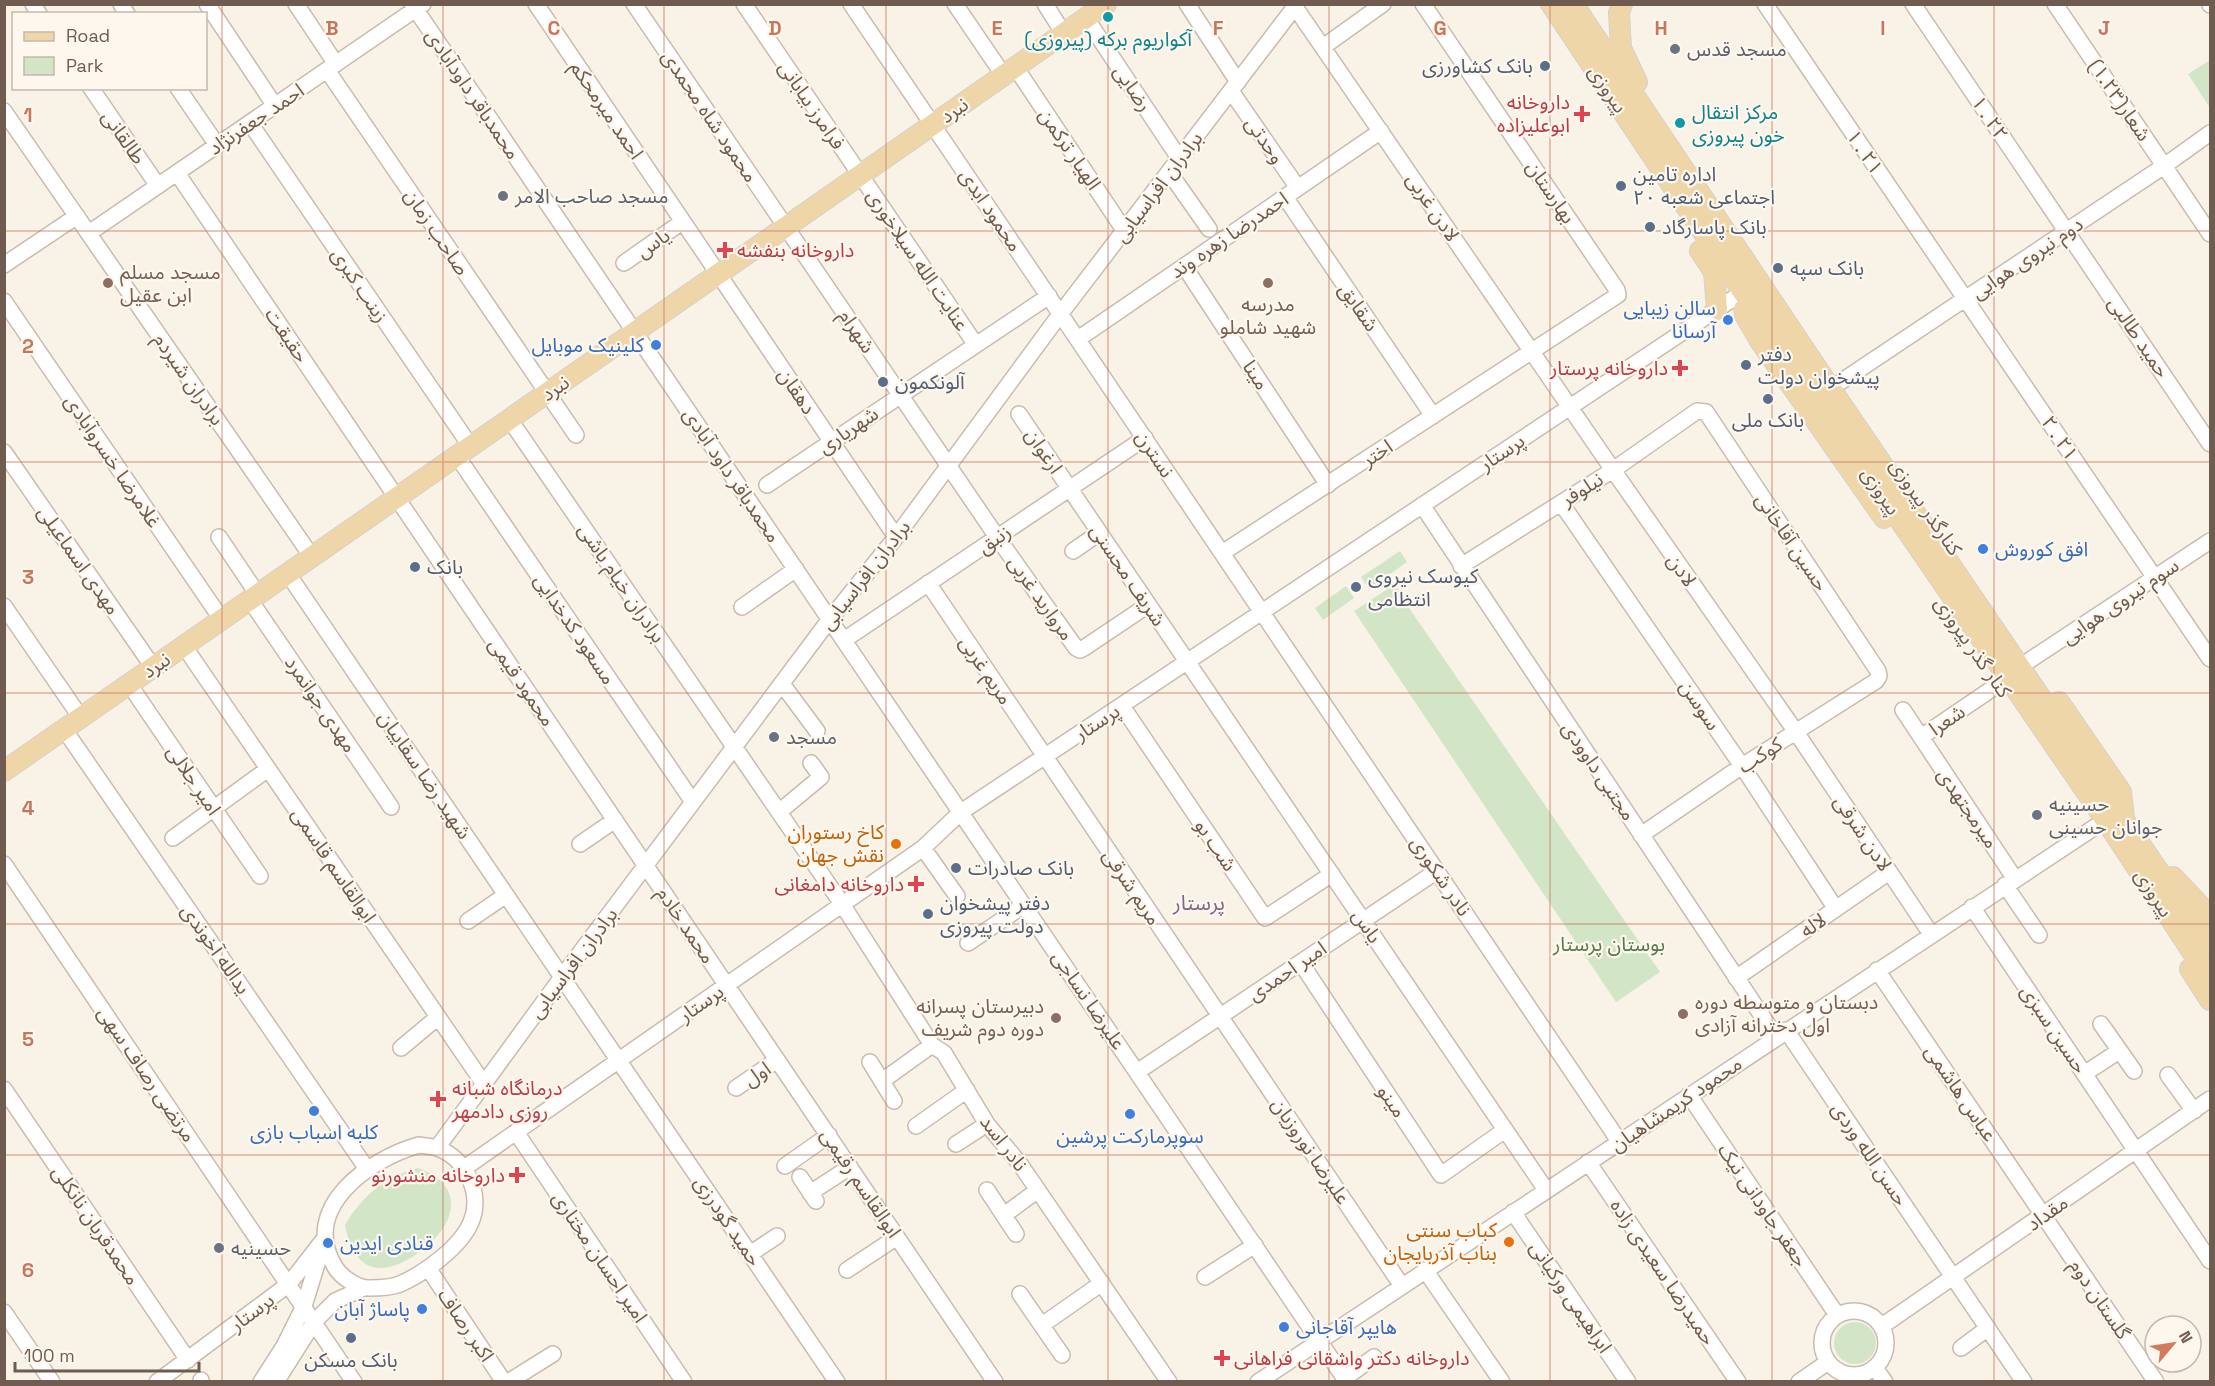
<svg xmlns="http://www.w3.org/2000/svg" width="2215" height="1386" font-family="'Space Grotesk','Noto Sans Arabic',sans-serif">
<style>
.green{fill:#d3e5c7}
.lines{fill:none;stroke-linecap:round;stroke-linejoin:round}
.minor-casing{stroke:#c9bbae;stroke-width:18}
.major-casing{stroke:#d7d1ce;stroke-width:22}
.minor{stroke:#fff;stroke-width:15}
.major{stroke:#efd6a8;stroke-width:20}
.grid{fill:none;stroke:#c9765b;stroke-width:1.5;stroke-opacity:0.55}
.culture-dot{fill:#0f9aa8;stroke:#fdf7ed;stroke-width:2}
.worship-dot{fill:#6b7280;stroke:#fdf7ed;stroke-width:2}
.service-dot{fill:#5c6f8a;stroke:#fdf7ed;stroke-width:2}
.health-dot{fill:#e0444e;stroke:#fdf7ed;stroke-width:2}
.education-dot{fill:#8d6e63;stroke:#fdf7ed;stroke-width:2}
.shop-dot{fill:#3f7fe0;stroke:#fdf7ed;stroke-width:2}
.food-dot{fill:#e8710a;stroke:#fdf7ed;stroke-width:2}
.labels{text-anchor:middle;stroke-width:4.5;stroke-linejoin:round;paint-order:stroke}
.culture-label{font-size:20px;fill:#0d838f;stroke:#fdf7ed}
.worship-label{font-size:20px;fill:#5b616d;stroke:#fdf7ed;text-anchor:start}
.service-label{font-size:20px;fill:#4e5e75;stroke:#fdf7ed;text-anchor:start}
.street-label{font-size:20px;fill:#6f5b4f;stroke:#fdf7ed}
.health-label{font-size:20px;fill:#be3a42;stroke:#fdf7ed;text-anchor:end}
.education-label{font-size:20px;fill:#785e54;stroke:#fdf7ed;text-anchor:start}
.shop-label{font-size:20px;fill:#366cbe;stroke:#fdf7ed;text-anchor:end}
.food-label{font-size:20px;fill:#c56008;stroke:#fdf7ed;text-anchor:end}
.park-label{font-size:20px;fill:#587a4b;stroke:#fdf7ed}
.neighbourhood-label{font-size:21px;fill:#80668c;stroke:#fdf7ed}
.grid-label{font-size:20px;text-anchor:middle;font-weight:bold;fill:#c9765b;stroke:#fdf7ed;stroke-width:4.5;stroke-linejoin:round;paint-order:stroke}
</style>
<rect width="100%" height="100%" fill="#f9f3e7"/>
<path class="green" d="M2210,60V108L2188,74Z
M1400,551L1407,562L1369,589L1361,577Z
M1395,584L1409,608L1660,972L1616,1002L1354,611Z
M1346,586L1354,598L1323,620L1315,608Z
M418,1168C467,1185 456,1225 421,1251C383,1279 354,1274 345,1225C362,1196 386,1176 418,1168Z
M1834 1343a21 21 0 1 1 42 0a21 21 0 1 1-42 0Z"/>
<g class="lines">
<defs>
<path id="minor" d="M33,4L39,14
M121,4L127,14
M207,4L275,106
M296,4L336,64
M412,4L1347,1382
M536,4L896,537
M634,4L997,537L1076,648L1080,650L1084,648L1148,605
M744,4L976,345
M851,4L1619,1141
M955,4L1004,76
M1045,4L1064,34
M1187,4L1238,82
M1765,4L2210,659
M1913,4L2210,444
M2055,4L2210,234
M2210,4V5
M1295,7L1613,470L1796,732L1931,934
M1086,18L1179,158
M1323,47L1383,4
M1016,68L1124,230
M327,70L576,435
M91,88L158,186
M178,88L217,145
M1231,91L1298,188
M4,111L312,557
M250,123L471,447
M1169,172L1209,229
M177,173L995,1382
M1285,197L1433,416
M89,233L423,4
M624,263L682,222
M4,265L77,216
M1184,266L1328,485
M4,301L222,620
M1078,339L1381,131
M1842,381L2164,166L2210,133
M1019,414L1546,1190
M510,420L842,904L932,1045L944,1053L987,1124L1020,1164L1169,1382
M4,452L153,667
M457,456L693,802
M767,485L1049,296
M1561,503L1742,766L1836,909
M1422,505L1776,1037
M219,537L258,595
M1073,551L1099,533
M1222,553L1618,295L1617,290L1423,4
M1461,566L1613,470L1697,411L1706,412L1878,671L1879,676L1876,681L1742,766L1641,835
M288,574L837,1382
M928,583L1402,1286
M250,600L391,807
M4,606L81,718
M742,607L796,569
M844,640L1145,438
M184,646L484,1084
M2030,660L2210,541
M129,684L260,876
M782,684L817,731
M1122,706L1265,918L1332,874
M1903,710L2015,879
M64,729L367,1169
M1921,737L1999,684
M779,812L821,777L811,763
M173,838L268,769
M580,844L615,820
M923,848L957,896
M4,864L354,1382
M2005,885L2039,935
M1972,907L2210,1261
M468,921L506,895
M968,943L1024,905
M1301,963L1441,1175L1505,1130
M1877,970L2156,1382
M1736,978L1889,872
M2101,1024L2134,1071
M1786,1030L2024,1382
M401,1048L438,1017
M870,1062L894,1101
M1137,1072L1437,871
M2084,1074L2119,1051
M2168,1075L2194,1111
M882,1081L932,1045
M736,1088L777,1060
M4,1089L188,1360
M1689,1095L1837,1315
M916,1126L967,1090
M516,1132L684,1382
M956,1144L987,1124
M419,1145C424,1146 432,1146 437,1148C466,1158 483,1194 471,1222C461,1247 423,1274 400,1284C391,1288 379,1288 369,1288C357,1288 341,1277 335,1267C299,1208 369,1159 419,1145Z
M437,1148L562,977L830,619L896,537L1061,313L1297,4
M1588,1162L1738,1382
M785,1166L829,1135
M463,1169L923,848L961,812L1743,292
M800,1177L816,1201
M987,1190L1016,1234
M810,1193L850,1167
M1513,1212L1628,1382
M1004,1215L1038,1190
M750,1254L777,1236
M428,1268L504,1382
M847,1270L897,1237
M1425,1270L1502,1382
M1205,1277L1255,1245
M1020,1294L1062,1355
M1822 1343a32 32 0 1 1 64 0a32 32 0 1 1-64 0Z
M4,1312L52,1382
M1042,1325L1102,1283
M1882,1326L2210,1099
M1961,1348L1988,1328
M1875,1368L1885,1382
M1345,1378L1374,1357
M201,1380V1382
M157,1382L289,1284L324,1239
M261,1382L284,1346L304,1306L321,1251
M276,1382L314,1322L335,1301L364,1288
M508,1382L553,1354
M1258,1382L2095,827
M1799,1382L1828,1362"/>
<path id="major" d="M1551,4L1743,292L2105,819L2210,979
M1573,4L1831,389L2210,947
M1622,4L1619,13L1621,48L1637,82
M1700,251L1714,272L1717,309
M1744,309L1745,315L1760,341L1884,518
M2059,702L2121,792L2124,818
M4,771L1106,4
M2173,877L2210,916
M2190,969L2210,1000"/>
</defs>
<use href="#minor" class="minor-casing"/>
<use href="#major" class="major-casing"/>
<use href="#minor" class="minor"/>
<use href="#major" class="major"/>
</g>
<path class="grid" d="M222,4V1382M443,4V1382M664,4V1382M886,4V1382M1108,4V1382M1329,4V1382M1550,4V1382M1772,4V1382M1994,4V1382M4,231H2210M4,462H2210M4,693H2210M4,924H2210M4,1155H2210"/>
<g class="culture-dot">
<circle cx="1108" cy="17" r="6"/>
<circle cx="1680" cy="123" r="6"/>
</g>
<g class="worship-dot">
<circle cx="1675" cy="49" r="6"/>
<circle cx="503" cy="196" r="6"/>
<circle cx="774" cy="737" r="6"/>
<circle cx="2037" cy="815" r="6"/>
<circle cx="219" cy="1248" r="6"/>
</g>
<g class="service-dot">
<circle cx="1545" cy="66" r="6"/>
<circle cx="1621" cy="186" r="6"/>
<circle cx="1650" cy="227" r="6"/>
<circle cx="1778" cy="268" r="6"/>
<circle cx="1746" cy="365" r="6"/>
<circle cx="883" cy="382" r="6"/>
<circle cx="1768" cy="399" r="6"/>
<circle cx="415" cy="567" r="6"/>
<circle cx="1356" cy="587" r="6"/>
<circle cx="956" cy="868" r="6"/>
<circle cx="928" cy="914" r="6"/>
<circle cx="351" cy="1338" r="6"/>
</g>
<g class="health-dot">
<path d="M1579 105h6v6h6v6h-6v6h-6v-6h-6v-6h6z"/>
<path d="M722 241h6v6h6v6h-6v6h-6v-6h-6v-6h6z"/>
<path d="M1677 359h6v6h6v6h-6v6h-6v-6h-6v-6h6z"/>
<path d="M913 875h6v6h6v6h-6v6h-6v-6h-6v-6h6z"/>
<path d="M435 1090h6v6h6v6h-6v6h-6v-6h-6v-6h6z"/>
<path d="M514 1166h6v6h6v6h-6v6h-6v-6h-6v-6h6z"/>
<path d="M1219 1349h6v6h6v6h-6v6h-6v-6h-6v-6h6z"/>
</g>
<g class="education-dot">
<circle cx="108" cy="283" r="6"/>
<circle cx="1268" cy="283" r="6"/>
<circle cx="1683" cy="1014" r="6"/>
<circle cx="1056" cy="1018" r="6"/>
</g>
<g class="shop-dot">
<circle cx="1728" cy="320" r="6"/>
<circle cx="656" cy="345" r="6"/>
<circle cx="1983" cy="549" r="6"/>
<circle cx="314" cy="1111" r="6"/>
<circle cx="1130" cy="1114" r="6"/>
<circle cx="328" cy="1243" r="6"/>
<circle cx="422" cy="1309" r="6"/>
<circle cx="1284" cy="1327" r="6"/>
</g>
<g class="food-dot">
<circle cx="896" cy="844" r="6"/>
<circle cx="1509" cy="1242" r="6"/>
</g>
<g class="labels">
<g class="culture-label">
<text x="1108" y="46">آکواریوم برکه (پیروزی)</text>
<text x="1692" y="119" text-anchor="start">مرکز انتقال<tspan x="1692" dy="23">خون پیروزی</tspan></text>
</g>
<g class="worship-label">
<text x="1687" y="56">مسجد قدس</text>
<text x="515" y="203">مسجد صاحب الامر</text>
<text x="786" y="744">مسجد</text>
<text x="2049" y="811">حسینیه<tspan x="2049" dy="23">جوانان حسینی</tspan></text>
<text x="231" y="1255">حسینیه</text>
</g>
<g class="service-label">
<text x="1533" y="73" text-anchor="end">بانک کشاورزی</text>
<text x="1633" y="181">اداره تامین<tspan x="1633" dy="23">اجتماعی شعبه ۲۰</tspan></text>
<text x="1662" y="234">بانک پاسارگاد</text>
<text x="1790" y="275">بانک سپه</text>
<text x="1758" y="361">دفتر<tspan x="1758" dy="23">پیشخوان دولت</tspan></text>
<text x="895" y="389">آلونکمون</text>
<text x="1768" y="427" text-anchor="middle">بانک ملی</text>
<text x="427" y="574">بانک</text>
<text x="1368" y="583">کیوسک نیروی<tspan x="1368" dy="23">انتظامی</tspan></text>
<text x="968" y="875">بانک صادرات</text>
<text x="940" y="910">دفتر پیشخوان<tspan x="940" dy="23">دولت پیروزی</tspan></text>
<text x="351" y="1367" text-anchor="middle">بانک مسکن</text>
</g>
<g class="street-label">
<text transform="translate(1133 88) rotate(56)" y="7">رضایی</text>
<text transform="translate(1608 89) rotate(56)" y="7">پیروزی</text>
<text transform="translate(473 94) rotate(56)" y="7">محمدباقر داودآبادی</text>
<text transform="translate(2120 100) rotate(56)" y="7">شعار(۱.۲۳)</text>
<text transform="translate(812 105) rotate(56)" y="7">فرامرز بیابانی</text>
<text transform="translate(607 110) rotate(56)" y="7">احمد میرمحکم</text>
<text transform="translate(954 110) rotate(-35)" y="7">نبرد</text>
<text transform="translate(710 116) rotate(56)" y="7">محمود شاه محمدی</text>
<text transform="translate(1990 118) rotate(56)" y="7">۱ . ۲۲</text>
<text transform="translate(256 119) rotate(-34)" y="7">احمد جعفرنژاد</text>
<text transform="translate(124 137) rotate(55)" y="7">طالقانی</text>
<text transform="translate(1265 140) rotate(55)" y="7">وحدتی</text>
<text transform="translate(1070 149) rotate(56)" y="7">الهیار ترکمن</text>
<text transform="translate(1865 152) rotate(56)" y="7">۱ . ۲۱</text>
<text transform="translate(1158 187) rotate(-53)" y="7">برادران افراسیابی</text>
<text transform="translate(1551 192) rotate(56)" y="7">بهارستان</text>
<text transform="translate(1433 207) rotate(56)" y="7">لادن غربی</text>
<text transform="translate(991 210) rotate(56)" y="7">محمود ابدی</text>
<text transform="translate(437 232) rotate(56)" y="7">صاحب زمان</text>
<text transform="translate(1229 235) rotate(-34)" y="7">احمدرضا زهره وند</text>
<text transform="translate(653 243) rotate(-35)" y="7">یاس</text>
<text transform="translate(2027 258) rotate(-34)" y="7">دوم نیروی هوایی</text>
<text transform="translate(918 260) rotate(56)" y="7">عنایت الله سیلاخوری</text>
<text transform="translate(360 285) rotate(56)" y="7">زینب کبری</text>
<text transform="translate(1359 307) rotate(56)" y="7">شقایق</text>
<text transform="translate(857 331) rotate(56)" y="7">شهرام</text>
<text transform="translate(287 335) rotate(56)" y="7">حقیقت</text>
<text transform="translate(2139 337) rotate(56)" y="7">حمید طالبی</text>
<text transform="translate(1256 375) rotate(57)" y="7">مینا</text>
<text transform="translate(189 379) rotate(55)" y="7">برادران شیردم</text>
<text transform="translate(555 388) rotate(-35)" y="7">نبرد</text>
<text transform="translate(797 391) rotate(56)" y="7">دهقان</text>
<text transform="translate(848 430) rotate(-34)" y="7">شهریاری</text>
<text transform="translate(2060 438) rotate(56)" y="7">۲ . ۲۱</text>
<text transform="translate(1044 451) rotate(56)" y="7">ارغوان</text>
<text transform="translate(1502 452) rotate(-34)" y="7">پرستار</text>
<text transform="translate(1377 453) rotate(-33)" y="7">اختر</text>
<text transform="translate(1155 454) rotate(56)" y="7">نسترن</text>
<text transform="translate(113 461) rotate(56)" y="7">غلامرضا خسروآبادی</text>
<text transform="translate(732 475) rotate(56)" y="7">محمدباقر داود آبادی</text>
<text transform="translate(1582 489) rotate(-32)" y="7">نیلوفر</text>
<text transform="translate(1881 491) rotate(56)" y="7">پیروزی</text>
<text transform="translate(1926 507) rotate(56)" y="7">کنارگذر پیروزی</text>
<text transform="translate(994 539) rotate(-34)" y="7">زنبق</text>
<text transform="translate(1792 542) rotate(56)" y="7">حسین آقاخانی</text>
<text transform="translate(79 560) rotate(55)" y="7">مهدی اسماعیلی</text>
<text transform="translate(1682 570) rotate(55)" y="7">لادن</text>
<text transform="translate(865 575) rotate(-52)" y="7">برادران افراسیابی</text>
<text transform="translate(1128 575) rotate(56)" y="7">شریف محسنی</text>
<text transform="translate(622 583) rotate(56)" y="7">برادران خیام باشی</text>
<text transform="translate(1041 598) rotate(55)" y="7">مروارید غربی</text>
<text transform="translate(2120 601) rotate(-34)" y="7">سوم نیروی هوایی</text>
<text transform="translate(575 629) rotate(56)" y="7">مسعود کدخدایی</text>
<text transform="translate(1973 647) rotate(55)" y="7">کنار گذر پیروزی</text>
<text transform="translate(156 665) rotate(-35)" y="7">نبرد</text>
<text transform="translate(986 670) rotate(56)" y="7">مریم غربی</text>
<text transform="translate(522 682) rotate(56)" y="7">محمود قیمی</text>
<text transform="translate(321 704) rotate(56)" y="7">مهدی جوانمرد</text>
<text transform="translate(1700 705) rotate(56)" y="7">سوسن</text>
<text transform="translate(1947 720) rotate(-34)" y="7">شعرا</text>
<text transform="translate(1097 722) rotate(-33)" y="7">پرستار</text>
<text transform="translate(1760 755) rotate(-33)" y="7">کوکب</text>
<text transform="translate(1599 771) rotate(56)" y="7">مجتبی داوودی</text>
<text transform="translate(425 775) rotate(56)" y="7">شهید رضا سقاییان</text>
<text transform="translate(194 780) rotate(56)" y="7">امیر جلالی</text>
<text transform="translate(1968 808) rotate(56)" y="7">میرمجتهدی</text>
<text transform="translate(1863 833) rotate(56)" y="7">لادن شرقی</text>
<text transform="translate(1216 845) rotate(56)" y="7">شب بو</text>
<text transform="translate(334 865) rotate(56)" y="7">ابوالقاسم قاسمی</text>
<text transform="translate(1441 876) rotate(56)" y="7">نادر شکوری</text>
<text transform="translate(1132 887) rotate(56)" y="7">مریم شرقی</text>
<text transform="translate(2154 893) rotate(57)" y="7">پیروزی</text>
<text transform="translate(686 925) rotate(56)" y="7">محمد خادم</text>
<text transform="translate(1813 925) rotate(-34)" y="7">لاله</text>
<text transform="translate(1367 926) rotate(56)" y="7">یاس</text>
<text transform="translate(216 949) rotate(55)" y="7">یدالله آخوندی</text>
<text transform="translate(573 963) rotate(-53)" y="7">برادران افراسیابی</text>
<text transform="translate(1287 971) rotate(-34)" y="7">امیر احمدی</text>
<text transform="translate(1089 1000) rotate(56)" y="7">علیرضا نساجی</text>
<text transform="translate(701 1003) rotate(-35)" y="7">پرستار</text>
<text transform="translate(2054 1029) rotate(56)" y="7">حسین سبزی</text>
<text transform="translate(147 1074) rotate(56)" y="7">مرتضی رصاف سهی</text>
<text transform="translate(757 1074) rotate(-34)" y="7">اول</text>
<text transform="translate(1961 1093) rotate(56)" y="7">عباس هاشمی</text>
<text transform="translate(1392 1101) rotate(56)" y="7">مینو</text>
<text transform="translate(1676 1104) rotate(-34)" y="7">محمود کریمشاهیان</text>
<text transform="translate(1004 1143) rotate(53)" y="7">نادر اسد</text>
<text transform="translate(1311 1151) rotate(56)" y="7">علیرضا نوروزیان</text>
<text transform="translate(1870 1154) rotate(56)" y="7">حسن الله وردی</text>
<text transform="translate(861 1183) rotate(56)" y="7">ابوالقاسم رقیمی</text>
<text transform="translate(1763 1205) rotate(56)" y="7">جعفر جاودانی نیک</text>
<text transform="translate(2047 1213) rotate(-35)" y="7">مقداد</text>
<text transform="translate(728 1221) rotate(56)" y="7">حمید گودرزی</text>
<text transform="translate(96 1225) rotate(56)" y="7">محمدقربان نانکلی</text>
<text transform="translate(600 1257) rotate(56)" y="7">امیر احسان مختاری</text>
<text transform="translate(1663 1272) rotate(56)" y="7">حمیدرضا سعیدی زاده</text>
<text transform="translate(1571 1297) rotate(56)" y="7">ابراهیمی ورکیانی</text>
<text transform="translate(2100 1299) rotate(56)" y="7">گلستان دوم</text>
<text transform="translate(252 1312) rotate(-37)" y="7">پرستار</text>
<text transform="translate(466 1325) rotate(56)" y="7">اکبر رصاف</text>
</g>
<g class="health-label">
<text x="1570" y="109">داروخانه<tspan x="1570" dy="23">ابوعلیزاده</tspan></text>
<text x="737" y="257" text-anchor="start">داروخانه بنفشه</text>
<text x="1668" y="375">داروخانه پرستار</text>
<text x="904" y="891">داروخانه دامغانی</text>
<text x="452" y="1095" text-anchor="start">درمانگاه شبانه<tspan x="452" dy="23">روزی دادمهر</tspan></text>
<text x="505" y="1182">داروخانه منشورنو</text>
<text x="1234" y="1365" text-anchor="start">داروخانه دکتر واشقانی فراهانی</text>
</g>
<g class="education-label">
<text x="120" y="279">مسجد مسلم<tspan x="120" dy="23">ابن عقیل</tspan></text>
<text x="1268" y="311" text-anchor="middle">مدرسه<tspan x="1268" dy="23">شهید شاملو</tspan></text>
<text x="1695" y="1009">دبستان و متوسطه دوره<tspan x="1695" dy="23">اول دخترانه آزادی</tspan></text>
<text x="1044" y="1013" text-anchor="end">دبیرستان پسرانه<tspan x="1044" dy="23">دوره دوم شریف</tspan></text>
</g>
<g class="shop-label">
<text x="1716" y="315">سالن زیبایی<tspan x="1716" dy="23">آرسانا</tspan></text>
<text x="644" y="352">کلینیک موبایل</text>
<text x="1995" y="556" text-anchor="start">افق کوروش</text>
<text x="314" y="1139" text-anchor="middle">کلبه اسباب بازی</text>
<text x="1130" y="1143" text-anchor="middle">سوپرمارکت پرشین</text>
<text x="340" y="1250" text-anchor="start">قنادی ایدین</text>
<text x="410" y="1316">پاساژ آبان</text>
<text x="1296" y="1334" text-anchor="start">هایپر آقاجانی</text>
</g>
<g class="food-label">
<text x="884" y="839">کاخ رستوران<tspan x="884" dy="23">نقش جهان</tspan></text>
<text x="1497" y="1237">کباب سنتی<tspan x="1497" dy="23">بناب آذربایجان</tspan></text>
</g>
<g class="park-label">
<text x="1609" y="951">بوستان پرستار</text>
</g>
<g class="neighbourhood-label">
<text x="1199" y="910">پرستار</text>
</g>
</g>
<g class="grid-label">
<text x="332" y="35">B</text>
<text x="554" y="35">C</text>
<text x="775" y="35">D</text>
<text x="997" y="35">E</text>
<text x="1218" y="35">F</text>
<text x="1440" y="35">G</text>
<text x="1661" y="35">H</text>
<text x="1883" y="35">I</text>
<text x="2104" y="35">J</text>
<text x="28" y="122">1</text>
<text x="28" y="353">2</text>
<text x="28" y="584">3</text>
<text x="28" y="815">4</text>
<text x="28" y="1046">5</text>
<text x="28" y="1277">6</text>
</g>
<rect width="2215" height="1386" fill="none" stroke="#6f5b4f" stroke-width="12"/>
<rect x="12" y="12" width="195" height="78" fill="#fdf7ed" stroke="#c4b9ae" stroke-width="1.5"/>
<rect x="24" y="32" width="30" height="9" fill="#efd6a8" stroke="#c4b9ae" stroke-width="1.5"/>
<text x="66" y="42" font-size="18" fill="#6f5b4f">Road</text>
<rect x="24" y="57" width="30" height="18" fill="#d3e5c7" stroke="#c4b9ae" stroke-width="1.5"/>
<text x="66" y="72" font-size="18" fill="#6f5b4f">Park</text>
<g transform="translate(2173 1344) rotate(61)"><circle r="28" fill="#fdf7ed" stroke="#c4b9ae" stroke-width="1.5"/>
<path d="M0-4.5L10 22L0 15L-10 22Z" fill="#d3795c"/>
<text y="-9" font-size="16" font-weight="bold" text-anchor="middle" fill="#6f5b4f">N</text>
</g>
<path d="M15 1362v9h184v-9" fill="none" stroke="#6f5b4f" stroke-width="3"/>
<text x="24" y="1362" font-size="18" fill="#6f5b4f" stroke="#fdf7ed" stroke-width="4.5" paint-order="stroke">100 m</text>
</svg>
